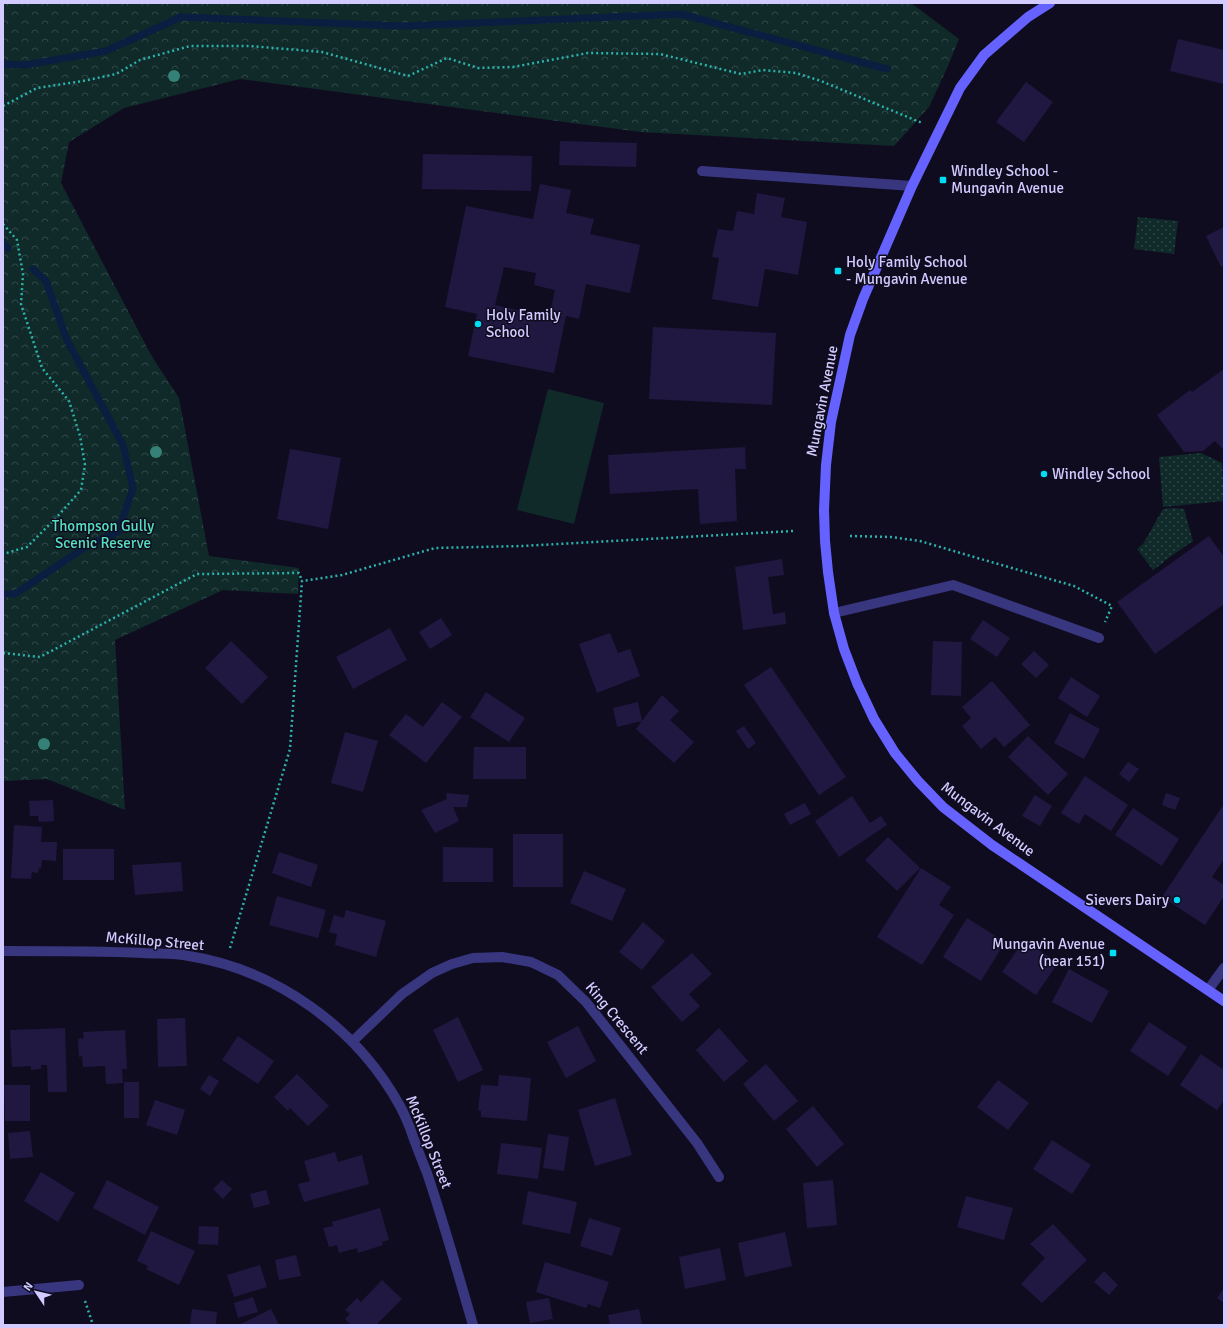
<svg xmlns="http://www.w3.org/2000/svg" width="1227" height="1328" font-family="Signika,sans-serif">
<style>
.grass{fill:#0f2a29}
.forest{fill:url(#forest-crowns)}
.park{fill:url(#park-dots)}
.lines{fill:none;stroke-linecap:round;stroke-linejoin:round}
.stream{stroke:#0a1e41;stroke-width:7}
.building{fill:#201841;fill-rule:evenodd}
.path{stroke:#2bb3ab;stroke-width:2.5;stroke-dasharray:2 3;stroke-linecap:butt}
.lane{stroke:#393680;stroke-width:10}
.street{stroke:#393680;stroke-width:10}
.secondary{stroke:#6662ff;stroke-width:10}
.tree{fill:#368177}
.poi-dot{fill:#00ddf6;stroke:#100c20;stroke-width:1.5}
.labels{text-anchor:middle;stroke-width:3;stroke-linejoin:round;paint-order:stroke}
.poi-label{font-size:15px;fill:#d1cbff;stroke:#100c20;text-anchor:start}
.street-label{font-size:15px;fill:#d1cbff;stroke:#100c20}
.park-label{font-size:15px;fill:#55e1be;stroke:#100c20}
</style>
<defs>
<pattern id="forest-crowns" width="20" height="18" patternUnits="userSpaceOnUse"><rect width="20" height="18" fill="#0f2a29"/><path d="M2 6a3 3 0 1 1 6 0M12 15a3 3 0 1 1 6 0" fill="none" stroke="#314849"/></pattern>
<pattern id="park-dots" width="8" height="8" patternUnits="userSpaceOnUse"><rect width="8" height="8" fill="#0f2a29"/><path d="M2 2h.1M6 6h.1" fill="none" stroke="#314849" stroke-width="1.8" stroke-linecap="round"/></pattern>
</defs>
<rect width="100%" height="100%" fill="#100c20"/>
<path class="grass" d="M548,389L604,403L574,524L517,510Z"/>
<path class="forest" d="M3,3H911L959,39L948,66L929,107L894,146L641,132L240,79L124,108L69,142L61,183L151,355L179,398L209,556L299,568L298,594L223,590L115,640L125,810L47,779L3,781Z"/>
<path class="park" d="M1138,217L1178,221L1174,254L1134,249Z
M1201,453L1222,463L1224,501L1163,507L1159,457Z
M1174,508L1184,509L1193,541L1164,561V562L1153,570L1137,549L1143,544L1163,509Z"/>
<g class="lines">
<path class="stream" d="M3,64L25,65L106,51L181,17L403,26L681,14L887,69
M3,243L8,248
M3,594H15L90,544L118,532L133,488L123,445L67,340L46,281L33,269"/>
</g>
<path class="building" d="M1178,39L1224,50V84L1170,71Z
M1026,82L1053,102L1024,142L996,122Z
M560,141L637,143L636,167L559,165Z
M423,154L532,156L531,191L422,189Z
M540,184L571,190L566,213L594,219L590,234L640,245L630,293L586,284L579,319L566,316L554,373L468,356L477,314L445,307L466,206L533,219ZM504,267L536,273L534,285L555,290L549,317L495,305Z
M757,193L785,198L781,217L807,222L798,275L765,269L758,307L712,299L719,258L712,257L718,229L733,231L737,211L754,214Z
M1224,227V265L1221,267L1206,236Z
M653,327L776,333L772,405L649,399Z
M1224,369V449H1223L1215,441L1203,451L1184,452L1157,415L1190,390L1192,392Z
M745,447L746,469H735L737,521L700,524L698,489L610,494L608,455Z
M290,449L341,458L328,529L277,519Z
M1209,536L1224,557V604L1155,654L1117,602Z
M782,559L784,575L768,577L773,614L785,612L786,624L743,630L735,567Z
M441,618L452,635L430,649L419,632Z
M983,620L1010,638L997,657L970,639Z
M390,628L407,660L353,689L336,657Z
M610,633L618,653L630,649L640,676L597,693L579,644Z
M231,641L268,677L242,704L205,668Z
M933,641L962,642L961,696L931,695Z
M1034,651L1049,665L1036,678L1021,664Z
M771,667L846,777L819,795L744,685Z
M1071,677L1100,696L1087,717L1058,698Z
M992,681L1030,725L1004,747L995,737L981,749L962,726L971,718L962,707Z
M486,692L525,718L509,742L470,717Z
M662,695L679,711L670,720L694,742L674,763L636,729L642,721L617,727L613,708L638,702L642,721Z
M442,702L462,717L426,763L389,735L406,714L423,727Z
M1070,713L1100,729L1084,759L1054,743Z
M744,726L756,743L748,749L736,731Z
M345,732L378,741L363,792L331,783Z
M1028,736L1068,774L1048,795L1008,757Z
M474,747H526V779H473Z
M1128,762L1139,769L1129,782L1119,774Z
M1085,776L1128,805L1111,831L1085,814L1079,824L1061,813Z
M446,793L469,795L467,807H453L459,821L435,833L421,810L447,799Z
M1166,793L1180,798L1175,810L1162,805Z
M1035,795L1052,806L1040,826L1022,816Z
M852,796L870,823L881,816L887,825L839,857L815,821Z
M53,800L54,821L39,822L38,816H30L29,801Z
M805,803L811,814L790,825L784,814Z
M1224,804V859L1212,877L1224,885V896L1205,925L1162,897Z
M1133,808L1179,839L1162,866L1115,835Z
M14,825L42,827L41,842H57L56,861L42,860L41,868H39L38,873L32,872L31,879L11,878Z
M513,834H563V887H513Z
M888,837L920,868L897,891L865,860Z
M443,847L493,848V882H443Z
M63,849H114V880H63Z
M279,852L318,865L311,887L272,873Z
M181,862L183,891L135,895L132,865Z
M921,868L951,887L939,905L954,915L922,965L877,937Z
M584,871L626,889L612,921L570,903Z
M277,896L326,910L318,938L269,925Z
M346,910L386,921L376,957L335,945L337,934L329,932L334,915L344,918Z
M967,918L1005,942L981,981L943,957Z
M643,922L665,941L642,970L619,952Z
M1024,940L1058,963L1036,995L1002,972Z
M692,953L712,974L689,994L700,1006L682,1022L651,987Z
M1069,969L1109,991L1092,1023L1052,1002Z
M458,1017L483,1070L458,1082L433,1030Z
M185,1018L187,1066L158,1067L157,1019Z
M1149,1022L1187,1047L1168,1076L1130,1051Z
M578,1026L596,1061L566,1078L547,1042Z
M65,1028L67,1092H48L47,1065H41V1069L31,1070V1066L12,1067L10,1030Z
M719,1028L748,1061L724,1082L696,1050Z
M125,1030L127,1069H122L123,1083L106,1084L105,1066L83,1067L82,1056L79,1057L78,1039L84,1038L83,1032Z
M238,1036L274,1061L258,1084L222,1060Z
M1201,1054L1224,1070V1100L1217,1110L1180,1085Z
M766,1064L798,1101L774,1121L743,1084Z
M297,1074L329,1106L308,1126L290,1108L288,1111L274,1097Z
M209,1075L219,1081L210,1096L200,1089Z
M499,1075L531,1078L527,1121L481,1117V1111L478,1110L481,1085L498,1086Z
M998,1080L1029,1103L1008,1130L977,1107Z
M124,1082H139V1118H124Z
M4,1085H30V1121H5Z
M615,1098L632,1155L595,1166L578,1110Z
M155,1100L185,1110L177,1135L146,1125Z
M813,1106L844,1144L817,1167L786,1129Z
M30,1131L33,1157L10,1159L8,1133Z
M548,1134L569,1137L564,1171L543,1168Z
M1052,1140L1091,1165L1072,1194L1033,1169Z
M501,1143L542,1148L538,1179L497,1174Z
M335,1152L338,1162L362,1155L369,1184L304,1202L298,1184L310,1181L304,1161Z
M41,1172L75,1193L58,1222L24,1201Z
M107,1180L159,1207L145,1235L93,1208Z
M222,1180L232,1189L223,1199L213,1189Z
M833,1180L837,1225L807,1228L803,1183Z
M266,1190L270,1204L254,1208L250,1194Z
M528,1191L577,1202L570,1234L522,1224Z
M966,1196L1013,1208L1004,1240L957,1227Z
M380,1208L389,1240L382,1242L383,1245L358,1253L357,1248L339,1253L337,1245L329,1247L323,1228L333,1226L332,1222Z
M589,1218L621,1228L612,1256L580,1246Z
M1053,1224L1087,1260L1042,1303L1021,1284L1045,1258L1030,1244Z
M199,1226L219,1227L218,1245L198,1244Z
M151,1231L195,1251L179,1285L146,1269L148,1266L137,1261Z
M785,1232L792,1266L745,1277L738,1243Z
M720,1248L726,1280L685,1289L679,1257Z
M296,1255L301,1276L279,1280L275,1260Z
M545,1262L609,1282L600,1308L588,1304L586,1308L536,1292Z
M260,1265L267,1287L234,1297L227,1275Z
M1104,1271L1118,1285L1109,1295L1094,1282Z
M382,1280L402,1299L376,1325H351L345,1319L350,1314L345,1310L357,1298L361,1302Z
M1224,1288V1303L1217,1298Z
M253,1297L258,1312L238,1318L234,1303Z
M549,1298L553,1319L530,1323L526,1302Z
M192,1309L217,1312L216,1325H190Z
M271,1309L279,1325H239Z
M639,1309L642,1325H610L608,1315Z"/>
<g class="lines">
<path class="path" d="M3,106L37,88L83,81L116,74L140,60L190,46H250L322,52L408,76L447,58L478,68L513,67L588,53L660,54L741,74L763,70L796,73L821,81L922,123
M3,224L17,240L23,274L21,304L42,368L69,401L80,436L85,465L81,490L56,518L27,547L3,554
M850,536L891,537L920,541L974,557L1074,586L1112,606L1105,622
M3,653L40,657L197,574L299,573L302,581
M230,948L290,749L302,581L342,575L435,548L522,546L793,531
M85,1301L93,1325"/>
<path class="lane" d="M702,171L912,186
M834,613L953,585L1099,638"/>
<path class="street" d="M3,951C50,951 97,951 144,953C159,954 174,953 189,956C277,970 357,1028 400,1106C404,1113 407,1121 410,1128C415,1143 421,1158 427,1173C444,1223 458,1274 473,1325
M1208,990L1224,968
M353,1041L402,994L432,973L452,964L473,958L502,957L531,962L558,975L586,1002L697,1143L719,1177
M3,1292L79,1285"/>
<path class="secondary" d="M1050,3L1028,17L984,55L960,88L912,186L863,299L850,335L831,422L826,465L824,510L825,541L828,572L834,613L844,649L857,683L874,719L895,753L918,781L943,807L992,845L1224,1001"/>
</g>
<g class="tree">
<circle cx="174" cy="76" r="6"/>
<circle cx="156" cy="452" r="6"/>
<circle cx="44" cy="744" r="6"/>
</g>
<g class="poi-dot">
<rect x="939" y="176" width="8" height="8" rx="2"/>
<rect x="834" y="267" width="8" height="8" rx="2"/>
<circle cx="478" cy="324" r="4"/>
<circle cx="1044" cy="474" r="4"/>
<circle cx="1177" cy="900" r="4"/>
<rect x="1109" y="949" width="8" height="8" rx="2"/>
</g>
<g class="labels">
<g class="poi-label">
<text x="951" y="176">Windley School -<tspan x="951" dy="17">Mungavin Avenue</tspan></text>
<text x="846" y="267">Holy Family School<tspan x="846" dy="17">- Mungavin Avenue</tspan></text>
<text x="486" y="320">Holy Family<tspan x="486" dy="17">School</tspan></text>
<text x="1052" y="479">Windley School</text>
<text x="1169" y="905" text-anchor="end">Sievers Dairy</text>
<text x="1105" y="949" text-anchor="end">Mungavin Avenue<tspan x="1105" dy="17">(near 151)</tspan></text>
</g>
<g class="street-label">
<text transform="translate(822 401) rotate(-79)" y="5">Mungavin Avenue</text>
<text transform="translate(988 819) rotate(37)" y="5">Mungavin Avenue</text>
<text transform="translate(155 941) rotate(5)" y="5">McKillop Street</text>
<text transform="translate(617 1018) rotate(50)" y="5">King Crescent</text>
<text transform="translate(429 1142) rotate(68)" y="5">McKillop Street</text>
</g>
<g class="park-label">
<text x="103" y="531">Thompson Gully<tspan x="103" dy="17">Scenic Reserve</tspan></text>
</g>
</g>
<rect width="1227" height="1328" fill="none" stroke="#d1cbff" stroke-width="8"/>
<g transform="translate(36 1292) rotate(305)" stroke="#100c20" stroke-width="3" paint-order="stroke">
<path d="M0-3L7 15L0 10L-7 15Z" fill="#d1cbff"/>
<text y="-6" font-size="11" font-weight="bold" text-anchor="middle" fill="#d1cbff">N</text>
</g>
</svg>
